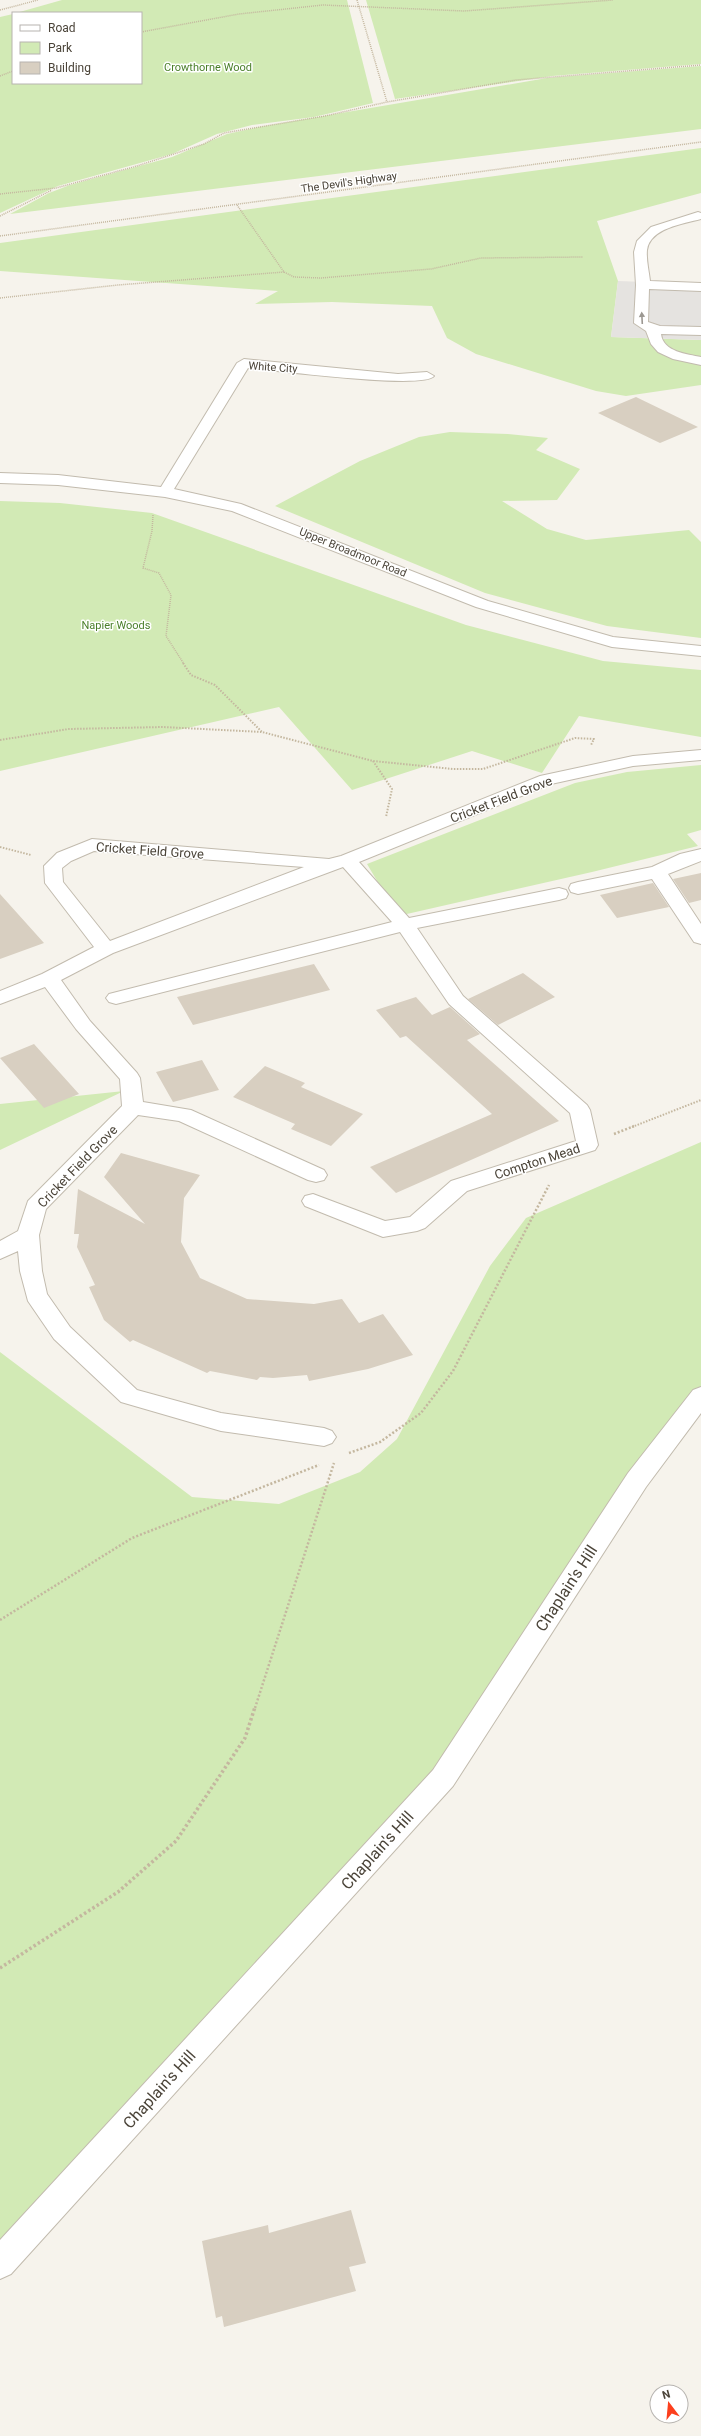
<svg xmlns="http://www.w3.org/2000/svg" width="701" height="2436" font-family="Roboto,sans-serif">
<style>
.green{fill:#d2eab5}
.parking{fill:#e5e3e0}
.building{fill:#d8cfc1}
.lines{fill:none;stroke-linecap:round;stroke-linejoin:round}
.minor-casing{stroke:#c2bbae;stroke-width:2}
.path-far3{stroke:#c4b79f;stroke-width:1.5;stroke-dasharray:1 1;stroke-linecap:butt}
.path-far2{stroke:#c4b79f;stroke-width:2;stroke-dasharray:1.5 1.5;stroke-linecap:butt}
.path-far1{stroke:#c4b79f;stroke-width:2.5;stroke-dasharray:2 2;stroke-linecap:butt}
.path{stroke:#c4b79f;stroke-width:3.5;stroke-dasharray:2.5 2.5;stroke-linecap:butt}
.minor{fill:#fff;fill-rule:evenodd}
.oneway{fill:#9c9892}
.labels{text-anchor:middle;stroke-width:3;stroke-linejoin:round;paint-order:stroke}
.far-park-label{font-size:11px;fill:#4a7f2a;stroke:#fff}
.far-street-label{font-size:11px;fill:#4b4439;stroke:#fff}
.street-label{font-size:13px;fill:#4b4439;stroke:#fff}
.near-street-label{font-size:16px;fill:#4b4439;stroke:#fff}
</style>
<rect width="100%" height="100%" fill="#f6f3ec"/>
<path class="green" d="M62,0H347L373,103L314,117L252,125L217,134L172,154L58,186L0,213V17L13,14V83H141V13H16Z
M366,0H701V64L552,76L395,99Z
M701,66V129L10,214L49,193L70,185L172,157L227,134L259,127L547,78Z
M701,148V193L597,221L618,281L611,337L701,340V385L626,396L596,391L476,354L447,338L432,306L332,302L255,304L278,291L0,271V243Z
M450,432L508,434L548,438L536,450L580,469L557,500L502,501L547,529L586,540L689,530L701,542V638L607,626L485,593L275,506L360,461L419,437Z
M0,501L60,503L152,513L466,625L603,661L701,670V737L579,716L542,773L472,751L352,790L279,707L0,771Z
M701,765V830L687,834L698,846L592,872L398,916L367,864L575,783L627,772Z
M124,1091L0,1150V1104Z
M701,1142V1396L443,1778L0,2247V1352L192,1497L279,1504L360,1472L397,1439L490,1266L526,1218Z"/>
<path class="parking" d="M618,281L701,284V340L611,337Z"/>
<path class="building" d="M636,397L698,427L660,443L598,413Z
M701,873V900L689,903L673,879Z
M653,883L669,907L617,918L600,895Z
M0,894L44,943L0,959Z
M314,964L330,990L193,1025L177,997Z
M523,973L555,997L498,1025L468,999Z
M416,997L432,1015L450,1007L480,1034L467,1040L559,1121L396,1193L370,1167L492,1114L406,1036L400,1038L376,1010Z
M34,1044L79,1094L44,1108L0,1058Z
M202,1060L219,1090L173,1102L156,1072Z
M265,1066L305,1083L301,1087L363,1114L331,1146L291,1129L295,1124L233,1097Z
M121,1153L200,1175L184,1198L181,1242L200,1278L247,1299L314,1304L342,1299L359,1323L383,1314L413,1355L368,1369L309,1381L307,1375L273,1378L260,1377L257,1380L210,1371L207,1373L133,1340L130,1342L104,1320L89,1287L95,1285L77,1247L79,1234H74L78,1189L145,1224L104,1177Z
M351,2210L366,2263L349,2267L356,2291L224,2327L222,2316L216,2318L202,2241L268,2225L269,2233Z"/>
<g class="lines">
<defs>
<path id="minor" d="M698,212L701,213V219C683,224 650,228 647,250C646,260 649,271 650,281L701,283V291L649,289L648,322L660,326L701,327V335L661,334C663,352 687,354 701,357V365L673,359L658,352L651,344L646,331L634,323L636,285L634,252L637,241L651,227Z
M244,359L398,374L427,372L434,376C424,390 273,370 248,368L174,489L241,504L488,601L613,637L701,646V656L612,647L476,607L232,511L165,497L58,485L0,483V473L58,475L161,487L237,363Z
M701,750V760L633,766L551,784L359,862L409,918L559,888L566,890L568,894L566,898L559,900L417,928L463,996L587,1105L590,1110L598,1145L595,1150L467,1191L425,1228L417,1231L383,1237L305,1206L302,1201L305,1196L313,1194L385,1221L410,1217L451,1181L576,1141L570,1113L449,1004L400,932L116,1004L109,1002L106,998L109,994L392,922L343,867L113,953L61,980L90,1021L137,1073L140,1078L143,1102L191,1110L324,1170L327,1175L324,1180L316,1182L308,1180L179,1121L138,1115L46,1209L39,1235L42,1271L47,1294L70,1327L137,1390L221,1413L324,1428L332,1431L336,1437L332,1443L324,1446L221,1431L121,1402L54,1339L28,1301L20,1271L18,1251L0,1259V1241L18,1231L28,1201L122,1106L120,1079L76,1029L45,987L0,1004V991L42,974L94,947L45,883L44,866L57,853L92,839L329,859L341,856L540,776L633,756ZM94,851L304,867L110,941L63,882L62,868L71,861Z
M701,849V861L668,874L701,924V944L694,942L652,879L578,894L571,892L569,888L571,884L578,882L652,867L680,854Z
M701,1387V1413L646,1487L453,1786L11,2274L0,2279V2240L433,1770L628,1473L693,1390Z"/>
</defs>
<use href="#minor" class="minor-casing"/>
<path class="path-far3" d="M357,0L387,102
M0,10L38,0
M141,32L239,14L323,5L464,11L613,0
M0,76L13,71
M0,194L56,188L137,166L204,144L224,133L325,116L387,102L516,80L701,65
M237,205L284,272L294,277L321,278L431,269L481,258L583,257
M0,216L52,190
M0,236L701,142
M0,298L118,285L284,272
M153,515L152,531L143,568L159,573L171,595L166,636L184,664"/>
<path class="path-far2" d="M183,663L191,675L215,685L262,732
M0,740L69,729L163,727L262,732L373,761L453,769H483L575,738L594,739L591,745
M373,761L392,789L386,817
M0,847L31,855
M632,1127L701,1100"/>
<path class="path-far1" d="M614,1134L634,1126
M349,1453L380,1442L421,1413L453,1371L549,1185
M0,1620L132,1538L319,1465
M255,1708L334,1463"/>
<path class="path" d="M0,1968L118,1892L176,1841L245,1738L255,1707"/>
<use href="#minor" class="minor"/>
</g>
<defs><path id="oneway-solid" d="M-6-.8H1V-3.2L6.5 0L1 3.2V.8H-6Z"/></defs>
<use class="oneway" href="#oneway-solid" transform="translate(642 318) rotate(-93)"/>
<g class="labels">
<g class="far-park-label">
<text x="208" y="71">Crowthorne Wood</text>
<text x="116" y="629">Napier Woods</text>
</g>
<g class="far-street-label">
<text transform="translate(349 182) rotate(-8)" y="4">The Devil's Highway</text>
<text transform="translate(273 367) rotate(4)" y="4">White City</text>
<text transform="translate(353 552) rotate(22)" y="4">Upper Broadmoor Road</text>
</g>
<g class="street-label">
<text transform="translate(501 799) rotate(-21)" y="5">Cricket Field Grove</text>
<text transform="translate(150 850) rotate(4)" y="5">Cricket Field Grove</text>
<text transform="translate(537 1161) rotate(-18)" y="5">Compton Mead</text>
<text transform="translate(77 1166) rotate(-46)" y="5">Cricket Field Grove</text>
</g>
<g class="near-street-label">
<text transform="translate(566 1588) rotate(-57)" y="6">Chaplain's Hill</text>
<text transform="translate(377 1850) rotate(-48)" y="6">Chaplain's Hill</text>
<text transform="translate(159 2089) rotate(-48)" y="6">Chaplain's Hill</text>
</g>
</g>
<rect x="12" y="12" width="130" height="72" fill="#ffffff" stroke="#b7b4b0"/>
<rect x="20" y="25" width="20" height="6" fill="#ffffff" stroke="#b7b4b0"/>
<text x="48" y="32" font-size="12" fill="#4b4439">Road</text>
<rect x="20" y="42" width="20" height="12" fill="#d2eab5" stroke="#b7b4b0"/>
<text x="48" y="52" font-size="12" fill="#4b4439">Park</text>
<rect x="20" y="62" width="20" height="12" fill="#d8cfc1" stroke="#b7b4b0"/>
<text x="48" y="72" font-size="12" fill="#4b4439">Building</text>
<g transform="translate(669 2404) rotate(344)"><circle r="19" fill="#ffffff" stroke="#b7b4b0"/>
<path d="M0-3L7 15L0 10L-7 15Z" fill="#fc3f1d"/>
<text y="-6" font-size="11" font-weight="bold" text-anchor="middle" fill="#4b4439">N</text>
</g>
</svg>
